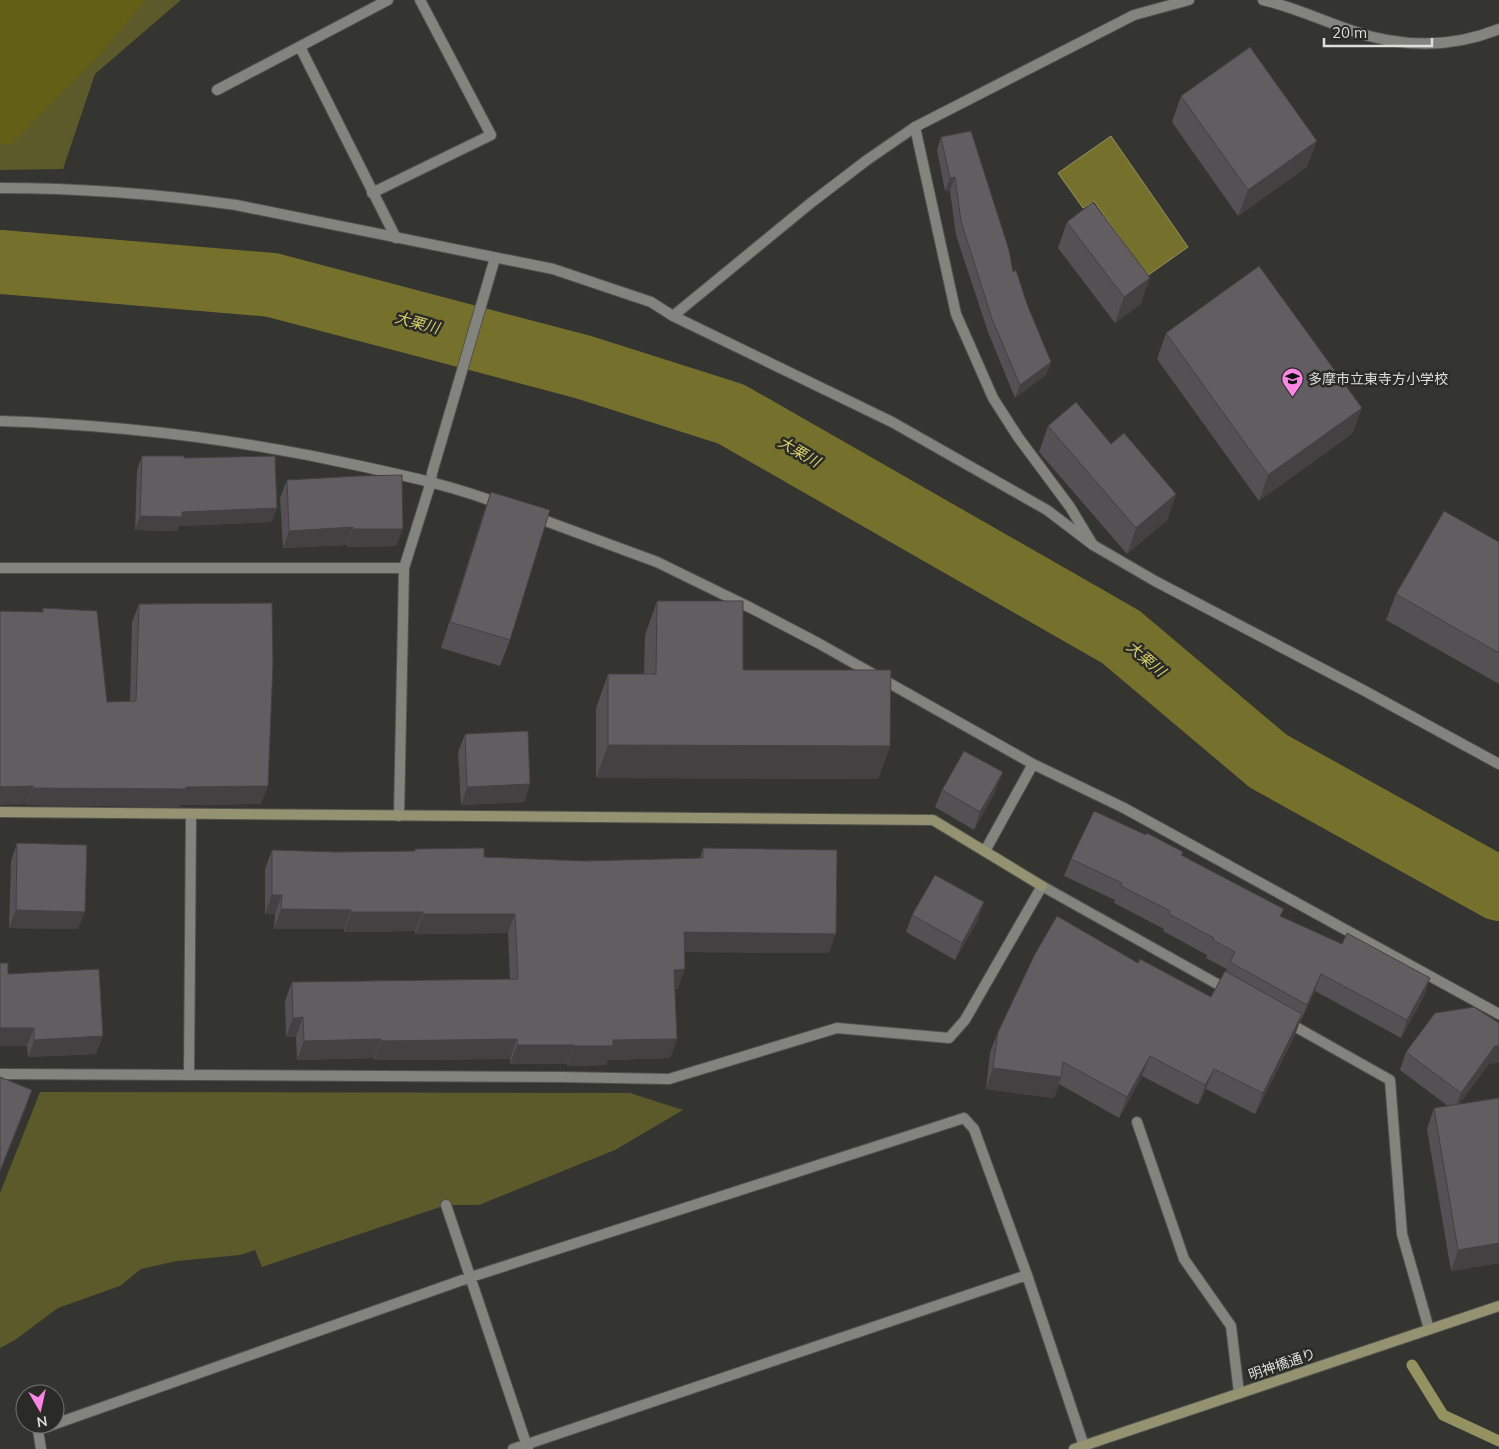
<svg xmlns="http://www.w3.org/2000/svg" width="1499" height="1449" font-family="Mulish,'Noto Sans JP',sans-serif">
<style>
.green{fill:#5c592a}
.forest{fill:#635f17}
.water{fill:#75712c;stroke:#949260}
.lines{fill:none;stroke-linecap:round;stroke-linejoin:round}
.stream{stroke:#949260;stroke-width:11}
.river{stroke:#75712c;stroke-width:64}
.lane-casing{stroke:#52524f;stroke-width:12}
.street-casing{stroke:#52524f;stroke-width:12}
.secondary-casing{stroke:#52524f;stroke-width:12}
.lane{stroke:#84847f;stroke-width:10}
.street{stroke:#84847f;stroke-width:10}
.secondary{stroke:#949271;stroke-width:10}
.wall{fill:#545053}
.shaded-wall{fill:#454143}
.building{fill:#625d60;stroke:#454143}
.labels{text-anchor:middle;stroke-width:5;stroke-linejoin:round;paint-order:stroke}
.poi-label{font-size:14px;fill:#dededb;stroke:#2a2a26;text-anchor:start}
.street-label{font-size:14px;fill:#dededb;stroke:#2a2a26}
.water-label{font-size:15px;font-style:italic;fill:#d4cf6d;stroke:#2a2a26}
</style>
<rect width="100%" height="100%" fill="#343430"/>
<path class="green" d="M0,0H181L95,74L63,169L0,170Z
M40,1092L630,1093L683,1110L615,1150L479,1205H446L262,1267L255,1250L240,1255L177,1261L141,1269L120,1286L58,1308L15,1340L0,1348V1193Z"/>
<path class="forest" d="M0,0H146L103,51L11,145L0,144Z"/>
<path class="water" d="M1111,136L1188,247L1147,276L1094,201L1083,208L1058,173Z"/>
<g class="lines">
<path class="stream" d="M1412,1365L1443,1415L1499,1441"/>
<path class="river" d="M0,262L272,285L583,367L731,414L1121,637L1268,761L1499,889"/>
<defs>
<path id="lane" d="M300,47L396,238
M217,90L388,0
M915,127L956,314L993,398L1018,437L1070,507L1093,545
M372,193L491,135L420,0"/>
<path id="street" d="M1263,0C1294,7 1323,21 1353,31C1401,48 1452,48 1499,29
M0,188C79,188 158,194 236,205L553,269L651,302L673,316L892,422L1047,510L1093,545L1155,581L1363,690L1499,764
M673,316L812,202L867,160L915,127L1134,15L1189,0
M0,421C123,425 245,440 365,467C411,477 456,487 500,504
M535,517L657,562L751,608L818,643L1033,764L1124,808L1499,1014
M0,568H404
M399,816L404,568L431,482L432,473L495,258
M985,851L1033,764
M1287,1022L1390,1080L1402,1234L1429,1329
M0,1074L560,1077L669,1079L837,1028L949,1038L965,1020L1042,886L1228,990
M189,1075L191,814
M1137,1122L1184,1259L1231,1326L1239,1393
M446,1205L528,1449
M41,1449L38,1430L471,1277L964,1118L974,1129L1027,1275L1085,1449
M513,1449L1027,1275"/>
<path id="secondary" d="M0,812L933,820L1042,886
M1074,1449L1499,1306"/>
</defs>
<use href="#lane" class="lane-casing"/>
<use href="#street" class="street-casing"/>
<use href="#secondary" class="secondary-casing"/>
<use href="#lane" class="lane"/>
<use href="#street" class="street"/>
<use href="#secondary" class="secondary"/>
</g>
<path class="wall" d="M1181,96L1307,167L1238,216L1172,122Z
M941,137L1013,272L1051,362L1046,375L1015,398L988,332L956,235L950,191H945L937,150Z
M1067,222L1141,304L1115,323L1058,248Z
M1166,333L1353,433L1259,501L1157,359Z
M1048,426L1111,444L1176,494L1167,520L1127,554L1039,452Z
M142,456L184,458L277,508L271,522L179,526L177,531L135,530L137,470Z
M287,480L396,546L347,547V545L283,548L280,498Z
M491,492L510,640L500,666L441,648L482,518Z
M1499,542V684L1386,620L1396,594Z
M657,601L743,670L890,746L878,779L596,778V708L608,674H644L645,635Z
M139,604L261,804L181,805L180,807L26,805L42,612L43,608L107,702L130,701L132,622Z
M465,734L530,784L524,802L461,805L458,752Z
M942,790H996L974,830L935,807Z
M1146,835L1183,852L1182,855L1281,917L1342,944L1430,978L1424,996L1401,1038L1315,991L1300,1022L1295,1035L1255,1114L1206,1089L1198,1105L1142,1076L1119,1118L1059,1084L1054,1098L986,1089L990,1052L998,1032L1138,963L1211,997L1227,969L1206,958L1207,955L1163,931L1164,929L1114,903L1115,900L1064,876L1071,859Z
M17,843L78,929L9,928L11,861Z
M703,848L829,953L685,952L678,989H675L677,1039L670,1058L608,1060L606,1065L567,1066V1064H510V1059L374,1060V1058L297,1060L296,1037H286L285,1001L292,982L510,979L508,933L415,934V931L344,932V929H274L275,914H265V869L272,850L335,852L414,851L415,849L484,857L584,861L700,858Z
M912,915L978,920L955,960L906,932Z
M8,974L96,1054L28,1057L27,1046H0Z
M1406,1052L1489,1064L1459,1104L1499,1098V1263L1451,1271L1427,1129L1434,1108L1448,1106L1400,1070Z"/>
<path class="shaded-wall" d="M1317,141L1307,167L1238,216L1248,190Z
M955,177L950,191H945L950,178Z
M1150,278L1141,304L1115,323L1124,297Z
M1051,362L1046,375L1015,398L1020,385Z
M1362,408L1353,433L1259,501L1268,475Z
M1176,494L1167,520L1127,554L1136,528Z
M277,508L271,522L179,526L177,531L135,530L140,516L182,512Z
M353,527L347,545L283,548L289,531Z
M353,529H403L396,546L347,547Z
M608,745L890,746L878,779L596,778Z
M1003,772L996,790L974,830L980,812Z
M530,784L524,802L461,805L467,787Z
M33,786L26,804L0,805V787Z
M268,786L261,804L181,805L180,807L26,805L33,788Z
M272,895H282L275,914H265Z
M984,902L978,920L955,960L962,943Z
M281,909L351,910L344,929H274Z
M16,910L85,912L78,929L9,928Z
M351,912H423L415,931L344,932Z
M423,914H515L508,933L415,934Z
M684,932L836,934L829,953L677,952Z
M685,969L678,989H667L674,970Z
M1321,974L1315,991L1300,1022L1307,1005Z
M1430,978L1424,996L1401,1038L1407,1020Z
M1302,1014L1295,1035L1255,1114L1263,1093Z
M303,1017L296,1037H286L293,1018Z
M0,1028H34L27,1046H0Z
M103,1036L96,1054L28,1057L34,1040Z
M381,1039L374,1058L297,1060L304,1041Z
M517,1039L510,1059L374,1060L381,1041Z
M677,1039L670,1058L608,1060L606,1065L567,1066L574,1046L613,1040Z
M517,1045H574L567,1064H510Z
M1495,1046H1499V1063L1489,1064L1454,1111L1461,1093Z
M1150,1056L1142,1076L1119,1118L1127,1097Z
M993,1068L1061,1077L1054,1098L986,1089Z
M1214,1069L1206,1089L1198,1105L1205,1085Z
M32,1090L23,1116L0,1173V1171Z
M1499,1243V1263L1451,1271L1458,1250Z"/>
<path class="building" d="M1250,47L1317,141L1248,190L1181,96Z
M971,131L1009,250L1013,272L1016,270L1027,304L1051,362L1020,385L992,319L961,221L955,177L950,178L941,137Z
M1093,202L1150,278L1124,297L1067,222Z
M1259,266L1362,408L1268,475L1166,333Z
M1076,402L1111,444L1124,433L1176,494L1136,528L1048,426Z
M142,456H184V458L275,456L277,508L182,512V517L140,516Z
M402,475L403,529H353V527L289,531L287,480L359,476Z
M491,492L550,510L510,640L450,622Z
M1444,511L1499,542V653L1396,594Z
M657,601H743V670H891L890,746L608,745V674H656Z
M272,603L273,664L268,786L186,787V789L33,788V786L0,787V611L43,612V608L97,611L107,702L136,701L139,604Z
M528,731L530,784L467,787L465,734Z
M964,751L1003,772L980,812L942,790Z
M1094,811L1146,835L1147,833L1183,852L1181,855L1284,909L1280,916L1342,944L1347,933L1430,978L1407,1020L1321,974L1307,1005L1230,962L1235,952L1213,940L1214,938L1169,914L1170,911L1121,886L1122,883L1071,859Z
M17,843L87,845L85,912L16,910Z
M484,848V857L584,861L703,858V848L837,850L836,934L684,932L685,969L674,970L677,1039L613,1040V1046H574V1045H517V1039L381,1041V1039L304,1041L303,1017L293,1018L292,982L518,979L515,914H423V912H351V910L281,909L282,895H272V850L335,852L415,851V849Z
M935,875L984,902L962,943L912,915Z
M1057,916L1138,963L1140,959L1211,997L1225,971L1302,1014L1263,1093L1214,1069L1205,1085L1150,1056L1127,1097L1063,1062L1061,1077L993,1068L998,1032L1035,954Z
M0,963H8V974L99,969L103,1036L34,1040V1028H0Z
M1474,1007L1499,1023V1046H1495L1461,1093L1406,1052L1435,1013Z
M0,1077L32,1090L0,1171Z
M1499,1098V1243L1458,1250L1434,1108Z"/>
<defs>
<symbol id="school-pin" viewBox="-11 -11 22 30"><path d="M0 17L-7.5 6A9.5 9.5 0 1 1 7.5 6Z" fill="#fb87e5" stroke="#2a2a26"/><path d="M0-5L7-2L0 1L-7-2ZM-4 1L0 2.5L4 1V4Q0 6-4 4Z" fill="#111"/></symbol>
</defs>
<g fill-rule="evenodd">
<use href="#school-pin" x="1280" y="366" width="25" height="34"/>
</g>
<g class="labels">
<g class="poi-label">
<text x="1308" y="384">多摩市立東寺方小学校</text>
</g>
<g class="street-label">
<text transform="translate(1282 1364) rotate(-19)" y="5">明神橋通り</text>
</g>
<g class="water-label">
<text transform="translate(417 323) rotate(15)" y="5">大栗川</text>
<text transform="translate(799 452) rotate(30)" y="5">大栗川</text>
<text transform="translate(1146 659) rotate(40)" y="5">大栗川</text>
</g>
</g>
<g transform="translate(40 1409) rotate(171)"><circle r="24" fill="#2a2a26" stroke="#72726e"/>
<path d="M0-4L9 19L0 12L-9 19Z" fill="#fb87e5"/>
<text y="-8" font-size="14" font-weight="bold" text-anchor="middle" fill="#dededb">N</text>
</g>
<path d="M1324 38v8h108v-8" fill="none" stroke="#dededb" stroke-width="2.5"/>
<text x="1332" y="38" font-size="15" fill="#dededb" stroke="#2a2a26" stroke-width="4" paint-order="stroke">20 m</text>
</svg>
